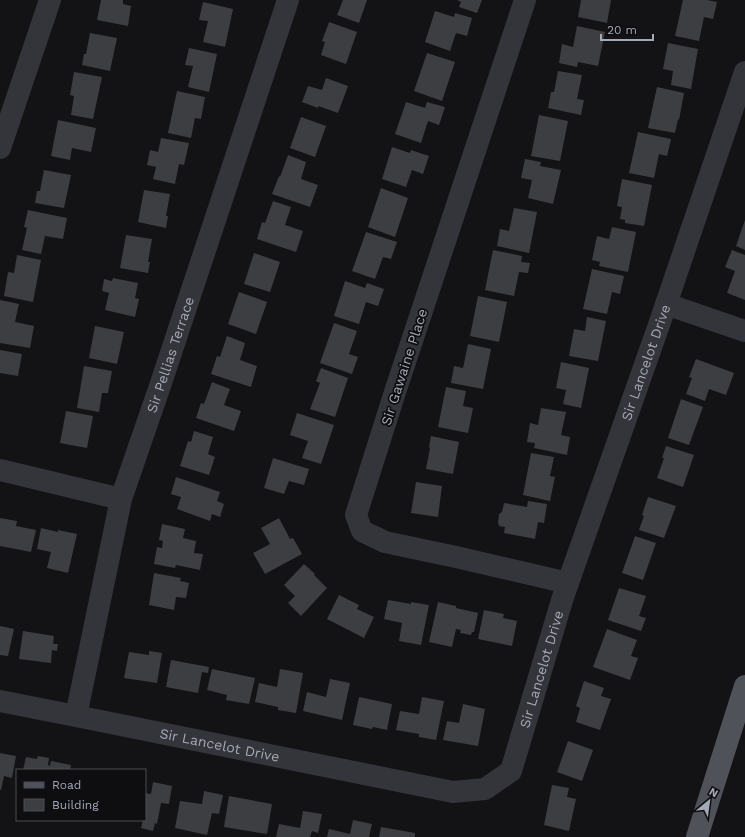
<svg xmlns="http://www.w3.org/2000/svg" width="745" height="837" font-family="'Work Sans',sans-serif">
<style>
.building{fill:#3d3e42}
.lines{fill:none;stroke-linecap:round;stroke-linejoin:round}
.minor{stroke:#34353a;stroke-width:22}
.major{stroke:#50525a;stroke-width:22}
.labels{text-anchor:middle;stroke-width:3.5;stroke-linejoin:round;paint-order:stroke}
.street-label{font-size:14px;fill:#a4a9b6;stroke:#0e0e10}
</style>
<rect width="100%" height="100%" fill="#131315"/>
<path class="building" d="M101,0H123V4L131,6L128,26L97,20Z
M343,0H367L359,23L337,15Z
M457,0H482L477,13L459,7L461,2Z
M581,0H611L607,23L578,17Z
M683,0H707L717,2L713,19L704,17L699,41L675,36Z
M203,2L233,9L225,47L203,42L208,21L199,20Z
M435,11L454,17L455,13L472,18L467,36L456,33L450,51L425,42Z
M329,22L357,32L346,64L321,55L325,42L322,41Z
M577,26L605,32L598,66L578,62L577,67L559,63L562,44L573,47Z
M90,33L117,38L110,71L82,65L84,54H86Z
M668,43L698,49L691,89L671,85L673,71L663,69Z
M189,48L217,54L209,92L188,87L193,66L185,65Z
M427,53L455,62L442,101L414,91Z
M558,71L582,75L577,99L584,100L581,115L548,108L551,92H554Z
M74,72L102,77L93,119L71,115L74,96L70,95Z
M326,78L348,86L338,113L318,106V108L302,102L308,86L322,90Z
M657,87L684,93L679,120L678,119L675,133L648,128Z
M177,91L205,97L201,119L195,118L191,138L168,133Z
M406,102L425,108L427,102L445,107L439,125L428,121L421,143L395,134Z
M539,115L568,121L560,161L531,156Z
M301,117L326,126L315,157L290,148Z
M58,120L96,128L91,152L72,148L70,160L51,156Z
M638,132L671,139L667,156L659,154L654,178L629,173Z
M161,138L189,143L184,165L179,164L175,184L153,179L156,167L147,165L150,150L158,152Z
M392,147L410,153L411,150L429,156L423,174L412,170L406,187L382,179Z
M288,155L306,162L301,179L318,185L310,207L272,194L279,176L280,177Z
M525,159L541,162L540,166L561,170L553,204L528,198L532,180L521,178Z
M44,170L71,175L64,208L35,203L37,191H40Z
M622,179L652,185L644,226L625,223V220L620,219L622,207L617,206Z
M381,188L408,198L395,237L368,227Z
M144,190L170,194L166,216H168L166,228L138,222Z
M273,201L291,207L285,225L303,231L296,252L257,239L262,222L265,223Z
M514,208L537,212L529,253L497,246L500,229L509,231Z
M28,210L67,218L63,239L45,236L41,254L22,250L27,228L24,227Z
M745,220V250L736,246Z
M612,227L636,232L628,272L599,266L600,262L592,260L597,236L609,239Z
M366,232L397,242L391,259L383,257L375,279L352,271Z
M126,235L152,239L148,262H150L148,273L120,268Z
M493,250L522,256L521,262L530,263L528,273L519,272L514,296L485,290Z
M732,250L745,255V300L727,293L735,271L725,267Z
M254,253L280,262L270,292L244,284Z
M17,255L41,260L33,302L4,296L8,272L14,273Z
M592,269L624,276L620,294L612,292L607,314L583,309Z
M113,278L138,283L135,298L139,299L135,317L105,310L109,293L102,291L104,279L112,281Z
M345,281L365,288L367,283L384,289L378,306L366,302L359,324L334,316Z
M239,292L267,302L256,334L228,324Z
M478,296L507,302L499,342L470,336Z
M0,300L19,304L15,322L34,326L30,348L0,343Z
M587,317L606,321L598,361L569,356L574,329L585,331Z
M334,323L357,331L349,354L358,357L352,374L320,363Z
M95,326L124,332L117,364L89,358Z
M227,336L245,343L240,360L257,366L251,387L211,374L217,356L220,357Z
M468,344L491,349L483,389L451,383L454,366L463,368Z
M0,350L22,354L18,376L0,373Z
M696,359L734,373L726,395L709,389L705,401L686,394L692,378L689,377Z
M561,362L589,368L581,408L563,404L566,390L556,388Z
M84,366L112,371L108,393H102L99,412L77,408Z
M321,368L348,378L335,417L310,409L320,383L316,381Z
M212,382L230,389L224,405L241,411L234,431L196,418L201,403L204,404Z
M446,387L466,391L463,406L473,408L468,433L438,427Z
M681,399L703,407L689,445L668,438Z
M541,408L566,412L561,435L570,437L567,455L534,448L535,443L527,442L530,423L538,425Z
M66,411L93,416L87,448L60,443Z
M297,413L334,425L321,464L302,458L308,441L290,435Z
M194,431L213,437L208,454L215,457L209,475L180,466L188,441L191,442Z
M431,436L459,442L453,474L426,469L430,448L429,447Z
M666,446L694,455L683,487L657,478L664,458H662Z
M531,453L554,457L550,476L555,477L550,501L523,495Z
M273,458L309,469L304,485L289,481L284,494L264,488Z
M176,477L220,492L217,501L224,504L220,517L212,514L210,521L177,509L181,497L171,494Z
M416,482L442,486L438,517L411,513Z
M648,497L676,506L664,538L639,530L644,516L642,515Z
M528,501L547,504L544,523L538,522L535,539L504,533L505,527L499,526L498,522L499,514L502,512L504,503L527,507Z
M0,518L17,521L16,526L36,530L31,552L0,546Z
M279,518L290,539L293,538L302,554L265,574L253,553L270,544L261,528Z
M162,524L185,529L183,538L196,541L194,553L203,554L200,570L176,565L175,568L154,564L157,547L162,548L163,541L159,540Z
M41,528L58,532V530L77,534L68,573L47,568L51,552L37,549Z
M635,536L656,543L643,580L622,573Z
M304,564L315,574L314,575L327,588L301,616L288,603L295,596L284,585Z
M154,573L181,578L180,581L189,583L186,598L176,597L174,610L149,605Z
M619,588L646,596L639,616L646,618L641,631L608,620Z
M339,595L359,605L357,609L374,617L364,638L327,619Z
M388,600L411,604V602L429,605L421,645L399,641L402,623L384,619Z
M438,602L456,606V608L478,613L474,632H472L471,635L460,633L461,630L456,629L452,647L429,642Z
M484,610L504,614L503,618L517,621L512,646L478,639Z
M0,626L14,629L8,656L0,655Z
M607,629L637,640L631,656L638,658L630,680L593,667Z
M23,631L54,636L53,644H58L57,651L52,650L51,663L19,659Z
M149,651L162,653L157,683L124,678L129,652L149,655Z
M171,660L209,667L208,673L202,672L198,693L166,687Z
M212,669L255,678L249,704L226,700L227,695L207,690Z
M280,669L303,673L296,713L278,710V707L255,702L259,683L277,687Z
M330,679L350,683L342,720L303,711L307,692L326,697Z
M584,681L604,688L601,696L611,699L600,730L576,722L580,708L576,706Z
M359,697L392,704L387,730L373,727L372,729L353,725Z
M422,697L444,701L436,740L419,737V734L396,730L400,711L419,714Z
M463,704L485,709L478,746L443,740L447,721L459,723Z
M568,741L593,750L582,781L557,772Z
M0,753L16,756L12,778L4,776L1,790H0Z
M38,756L49,758L48,765L50,766L51,761L71,765L70,770H23L26,757L37,759Z
M153,782L172,786L169,804L161,803L157,824L155,823L153,831L141,828L143,820H145V793L151,794Z
M552,785L569,788L567,797L576,799L569,831L544,825Z
M204,791L223,795L219,814L212,813L207,835L175,828L180,801L202,804Z
M229,796L272,804L267,834L224,827Z
M303,811L322,814L318,833L312,831L310,837H276L279,824L300,828Z
M353,820L372,824L369,837H327L329,829L350,834Z
M381,827L415,833V837H379Z"/>
<g class="lines">
<g class="minor">
<path d="M525,0L395,392L356,515L362,531L385,542L456,557L568,583"/>
<path d="M0,148L50,0"/>
<path d="M666,304L745,331"/>
<path d="M0,470L121,499"/>
<path id="s1" d="M0,701L76,716L453,792L485,789L511,771L563,597L660,322L745,72"/>
<path id="s2" d="M76,716L121,499L161,383L288,0"/>
</g>
<path class="major" d="M697,837L745,686"/>
</g>
<g class="labels">
<g class="street-label">
<text dy="5" stroke="none"><textPath href="#s2" startOffset="374">Sir Pellias Terrace</textPath></text>
<text dy="5" stroke="none"><textPath href="#s1" startOffset="956">Sir Lancelot Drive</textPath></text>
<text transform="translate(404 367) rotate(-72)" y="5">Sir Gawaine Place</text>
<text dy="5" stroke="none"><textPath href="#s1" startOffset="632">Sir Lancelot Drive</textPath></text>
<text dy="5" stroke="none"><textPath href="#s1" startOffset="224">Sir Lancelot Drive</textPath></text>
</g>
</g>
<rect x="16" y="769" width="130" height="52" fill="#0e0e10" stroke="#4a4c52"/>
<rect x="24" y="782" width="20" height="6" fill="#50525a" stroke="#4a4c52"/>
<text x="52" y="789" font-size="12" fill="#a4a9b6">Road</text>
<rect x="24" y="799" width="20" height="12" fill="#3d3e42" stroke="#4a4c52"/>
<text x="52" y="809" font-size="12" fill="#a4a9b6">Building</text>
<g transform="translate(709 801) rotate(29)" stroke="#0e0e10" stroke-width="3" paint-order="stroke">
<path d="M0-3L7 15L0 10L-7 15Z" fill="#a4a9b6"/>
<text y="-6" font-size="11" font-weight="bold" text-anchor="middle" fill="#a4a9b6">N</text>
</g>
<path d="M601 34v6h52v-6" fill="none" stroke="#a4a9b6" stroke-width="2"/>
<text x="607" y="34" font-size="12" fill="#a4a9b6" stroke="#0e0e10" stroke-width="3" paint-order="stroke">20 m</text>
</svg>
